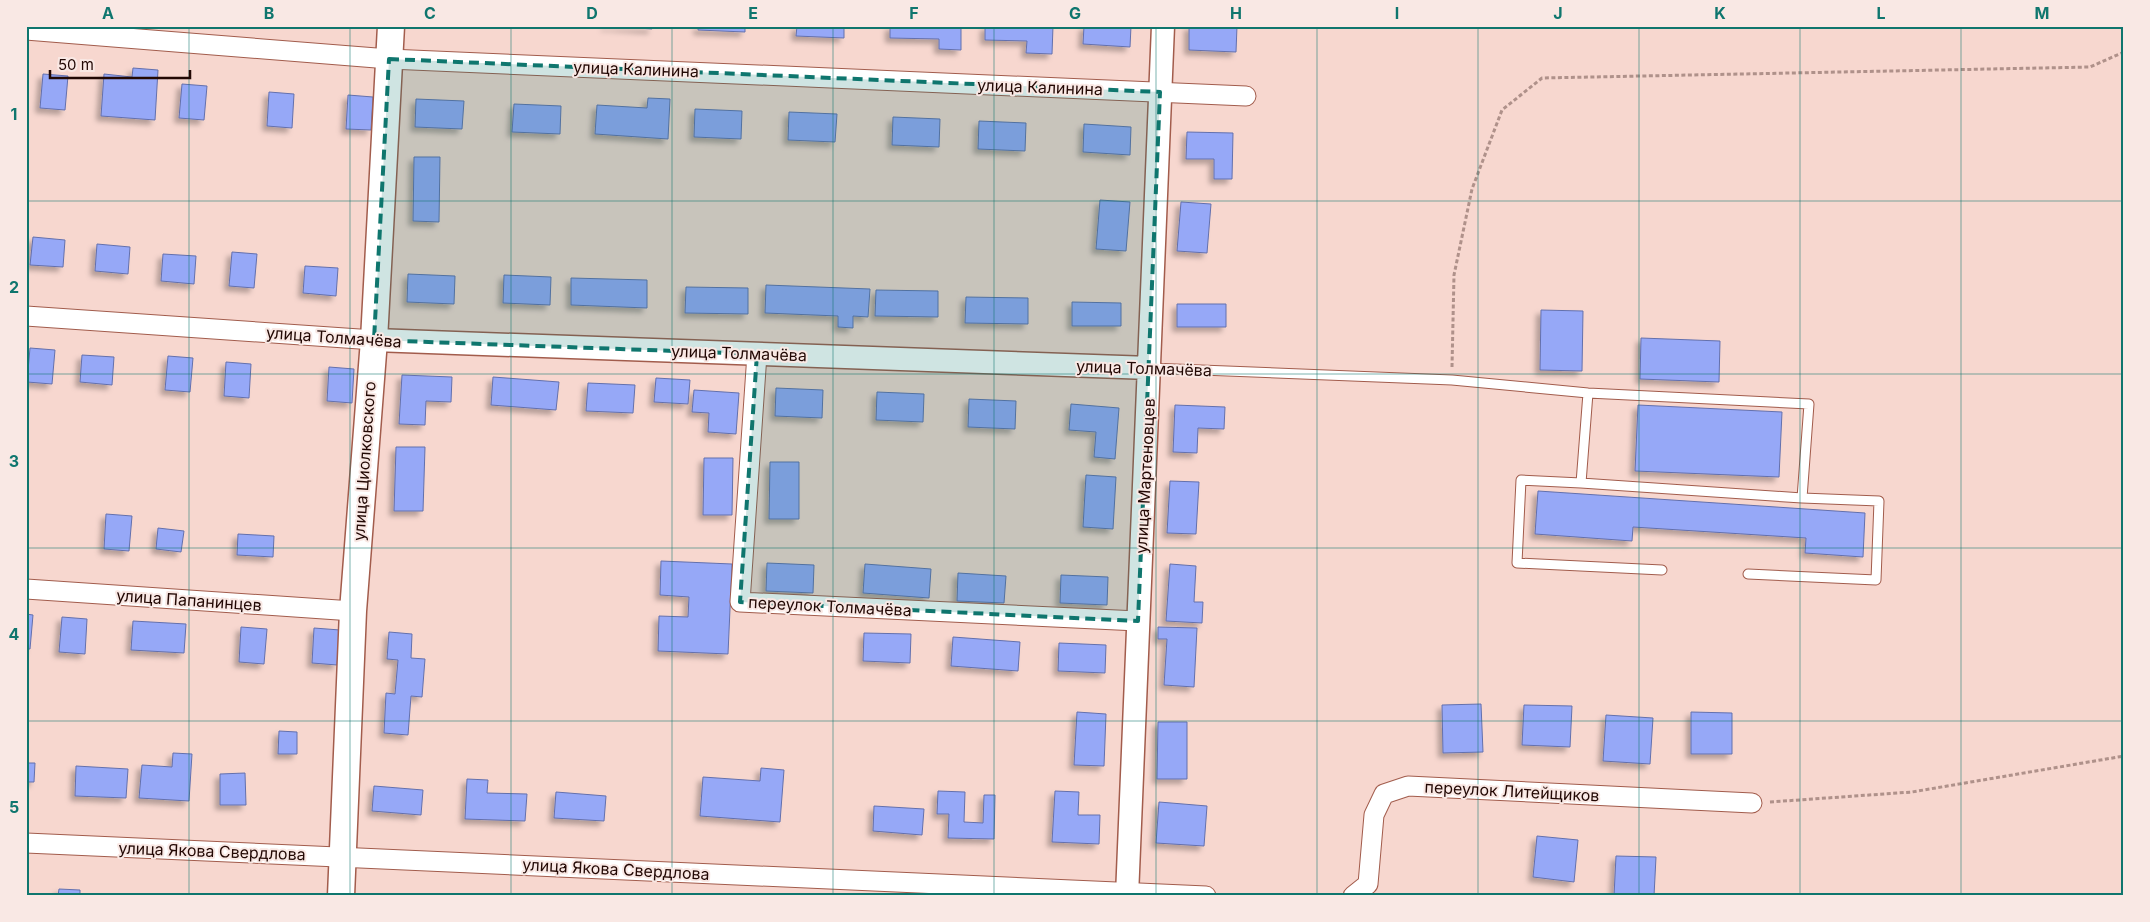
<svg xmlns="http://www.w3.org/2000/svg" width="2150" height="922" font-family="Inter,sans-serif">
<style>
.building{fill:#96a8f7;stroke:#6370ad;filter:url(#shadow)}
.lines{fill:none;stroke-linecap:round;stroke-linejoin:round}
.service-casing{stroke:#a25c4c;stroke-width:11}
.minor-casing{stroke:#a25c4c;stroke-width:21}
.tertiary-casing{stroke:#a25c4c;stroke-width:25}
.secondary-casing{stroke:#a25c4c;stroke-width:29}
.path{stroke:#af918a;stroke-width:3;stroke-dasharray:4 2.5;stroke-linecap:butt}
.service{stroke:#fff;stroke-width:9}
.minor{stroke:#fff;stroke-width:19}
.tertiary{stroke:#fff;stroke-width:22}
.secondary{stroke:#fff;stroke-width:26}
.marked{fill:#0f766e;fill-opacity:0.2;stroke:#0f766e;stroke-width:4;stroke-dasharray:10 6;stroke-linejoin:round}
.grid{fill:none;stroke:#0f766e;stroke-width:1;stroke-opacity:0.55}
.labels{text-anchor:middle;stroke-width:4;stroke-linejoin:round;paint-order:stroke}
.street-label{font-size:16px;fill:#220804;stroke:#f9e8e4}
.neatline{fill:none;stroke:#0f766e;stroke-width:2}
.grid-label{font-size:16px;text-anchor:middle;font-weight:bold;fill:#0f766e}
</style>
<defs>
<filter id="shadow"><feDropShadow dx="-4.5" dy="4.5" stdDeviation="2.5" flood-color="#0004"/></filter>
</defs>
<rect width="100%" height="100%" fill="#f7d7cf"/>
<path class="building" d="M605,26H653L652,29Z
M698,26H745V32L698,30Z
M797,26H844V38L796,36Z
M890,26H961V50L939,49V39L890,38Z
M985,26H1053L1052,54L1026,53L1027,41L985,40Z
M1084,26H1131L1130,47L1083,44Z
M1189,26H1237L1236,52L1189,50Z
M133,68L158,70L155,120L101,116L104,74L132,77Z
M43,74L68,76L65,110L40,108Z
M182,84L207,86L204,120L179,118Z
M269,92L294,94L292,128L267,126Z
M348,95L373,97L371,130L346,129Z
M648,98L670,99L668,139L595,134L597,105L647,108Z
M416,99L464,101L462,129L415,127Z
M514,104L561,106L560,134L512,132Z
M695,109L742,111L741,139L694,137Z
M789,112L837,114L835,142L788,140Z
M893,117L940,119L939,147L892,145Z
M979,121L1026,123L1025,151L978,149Z
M1084,124L1131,127L1130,155L1083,152Z
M1187,132L1233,133L1232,179H1214V159H1186Z
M414,157H440L439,222L413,221Z
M1100,200L1130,202L1126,251L1096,249Z
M1181,202L1211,204L1207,253L1177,251Z
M33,237L65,240L63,267L30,265Z
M97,244L130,247L128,274L95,271Z
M232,252L257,254L254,288L229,286Z
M163,254L196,256L194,284L161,281Z
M305,266L338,268L336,296L303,293Z
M408,274L455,276L454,304L407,302Z
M504,275L551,277L550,305L503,303Z
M571,278L647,280V308L571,305Z
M766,285L870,289L868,317L853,316V328L838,327V316L765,313Z
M686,287L748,288V314L685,313Z
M876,290L938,291V317L875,316Z
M966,297L1028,298V324L965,323Z
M1072,302L1121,303V326H1072Z
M1177,304H1226V327H1177Z
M1541,310L1583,311L1582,371L1540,370Z
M1641,338L1720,341L1719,382L1640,379Z
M30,348L55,350L52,384L27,382Z
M82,355L114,357L112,385L80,382Z
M168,356L193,358L190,392L165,390Z
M226,362L251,364L249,398L224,396Z
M329,367L354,369L352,403L327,401Z
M402,375L452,377L451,402L426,401L425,425L399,424Z
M493,377L559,382L556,410L491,405Z
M656,378L690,380L688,404L654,402Z
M588,383L635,385L633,413L586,411Z
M776,388L823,390L822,418L775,416Z
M694,390L739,393L736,434L708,432L709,413L692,412Z
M877,392L924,394L923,422L876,420Z
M969,399L1016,401L1015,429L968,427Z
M1071,404L1119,408L1115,459L1094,457L1096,432L1069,430Z
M1175,405L1225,407L1224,429L1198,428L1197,453L1173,452Z
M1638,405L1782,412L1779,477L1635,471Z
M396,447H425L423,511H394Z
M704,458H733L732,515H703Z
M770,462H799V519H769Z
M1086,475L1116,477L1113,529L1083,527Z
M1170,481L1199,482L1196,534L1167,533Z
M1538,491L1865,513L1863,557L1805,553L1806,538L1633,527L1632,541L1535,534Z
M106,514L132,516L129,551L104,549Z
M158,528L184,531L181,552L156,549Z
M238,534L274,536L273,557L237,555Z
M661,561L732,564L728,654L658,651L659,616L688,617L689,597L660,595Z
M767,563L814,565L813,593L766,591Z
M865,564L931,569L929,598L863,593Z
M1170,564L1196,566L1194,602H1203L1202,623L1166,621Z
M958,573L1006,576L1004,603L957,601Z
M1061,575L1108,577L1107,605L1060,603Z
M26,614L33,615L30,649H26Z
M62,617L87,619L85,654L59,652Z
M133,621L186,624L184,653L131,650Z
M241,627L267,629L264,664L239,662Z
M1158,627L1197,628L1194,687L1164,685L1167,639H1158Z
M314,628L340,630L337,665L312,663Z
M389,632L412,634L411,658L425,659L422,697L411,696L408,735L384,733L386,693L395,694L398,660L387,659Z
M864,633L911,634L910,663L863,661Z
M953,637L1020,642L1018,671L951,666Z
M1059,643L1106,645L1105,673L1058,671Z
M1481,704L1483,752L1443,753L1442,705Z
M1524,705L1572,706L1570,747L1522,745Z
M1077,712L1106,714L1104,766L1074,765Z
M1691,712L1732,713V754H1691Z
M1606,715L1653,718L1650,764L1603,761Z
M1158,722H1187V779H1157Z
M279,731L297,732V754H278Z
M173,753L192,754L189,801L139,798L142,765L172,767Z
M26,763H35L34,782H26Z
M76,766L128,769L126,798L75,796Z
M761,768L784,770L780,822L700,816L703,777L760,781Z
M245,773L246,805H220V774Z
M467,779L488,780L487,793L527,794L525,821L465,819Z
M374,786L423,790L421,815L372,811Z
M938,791L965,792L964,822L983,823L984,795H995L994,839L948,838L949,814H937Z
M1055,791L1079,792L1078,815H1100L1099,844L1052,842Z
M556,792L606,796L604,821L554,818Z
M1159,802L1207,806L1204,846L1156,843Z
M874,806L924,809L922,835L873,831Z
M1537,836L1578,840L1574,882L1533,877Z
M1616,856L1656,857L1654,896H1614Z
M59,889L80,890V896H58Z"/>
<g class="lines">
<defs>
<path id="service" d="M1150,368L1452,380L1588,393L1809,404L1802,498L1581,483L1588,393
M1581,483L1521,480L1517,563L1662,570
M1748,574L1876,580L1879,501L1802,498"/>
<path id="minor" d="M26,30L389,59L1246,96
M26,316L374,340
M757,354L740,602L1138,621
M26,589L353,611
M26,843L1206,896
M1353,896L1368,884L1374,815L1384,794L1408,786L1752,803"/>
<path id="tertiary" d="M374,340L1150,368
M1127,896L1163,26"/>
<path id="secondary" d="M341,896L353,611L374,340L391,26"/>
</defs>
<use href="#service" class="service-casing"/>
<use href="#minor" class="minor-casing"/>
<use href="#tertiary" class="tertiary-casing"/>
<use href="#secondary" class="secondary-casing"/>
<path class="path" d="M1452,367L1454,275L1472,189L1502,110L1542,78L2090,67L2124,52
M1770,802L1912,792L2124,756"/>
<use href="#service" class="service"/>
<use href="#minor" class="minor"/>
<use href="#tertiary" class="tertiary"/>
<use href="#secondary" class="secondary"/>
</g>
<path class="marked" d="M389,59L1160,92L1138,621L740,602L757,354L374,340Z"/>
<path class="grid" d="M189,26V896M350,26V896M511,26V896M672,26V896M833,26V896M994,26V896M1156,26V896M1317,26V896M1478,26V896M1639,26V896M1800,26V896M1961,26V896M26,201H2124M26,374H2124M26,548H2124M26,721H2124"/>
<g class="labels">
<g class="street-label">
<text transform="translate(636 69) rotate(2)" y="6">улица Калинина</text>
<text transform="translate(1040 87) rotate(2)" y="6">улица Калинина</text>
<text transform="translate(334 337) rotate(4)" y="6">улица Толмачёва</text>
<text transform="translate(739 353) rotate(2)" y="6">улица Толмачёва</text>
<text transform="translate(1144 368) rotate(2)" y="6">улица Толмачёва</text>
<text transform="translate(364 461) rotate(-86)" y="6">улица Циолковского</text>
<text transform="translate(1145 476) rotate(-87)" y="6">улица Мартеновцев</text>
<text transform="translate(189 600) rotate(4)" y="6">улица Папанинцев</text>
<text transform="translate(830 606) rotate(3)" y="6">переулок Толмачёва</text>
<text transform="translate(1512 791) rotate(3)" y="6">переулок Литейщиков</text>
<text transform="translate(212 851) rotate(2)" y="6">улица Якова Свердлова</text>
<text transform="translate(616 869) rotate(3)" y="6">улица Якова Свердлова</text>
</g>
</g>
<rect width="2150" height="922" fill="none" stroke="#f9e8e4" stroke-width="55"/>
<path d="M50 70v8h140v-8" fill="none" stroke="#220804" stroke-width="2.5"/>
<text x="58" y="70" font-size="15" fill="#220804" stroke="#f9e8e4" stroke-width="4" paint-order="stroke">50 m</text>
<rect x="28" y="28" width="2094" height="866" class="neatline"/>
<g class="grid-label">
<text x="108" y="19">A</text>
<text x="269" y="19">B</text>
<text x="430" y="19">C</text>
<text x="592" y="19">D</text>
<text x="753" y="19">E</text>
<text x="914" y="19">F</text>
<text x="1075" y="19">G</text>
<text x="1236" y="19">H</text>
<text x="1397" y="19">I</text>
<text x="1558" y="19">J</text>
<text x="1720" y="19">K</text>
<text x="1881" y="19">L</text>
<text x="2042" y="19">M</text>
<text x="14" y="120">1</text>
<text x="14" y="293">2</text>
<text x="14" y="467">3</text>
<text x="14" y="640">4</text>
<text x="14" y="813">5</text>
</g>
</svg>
